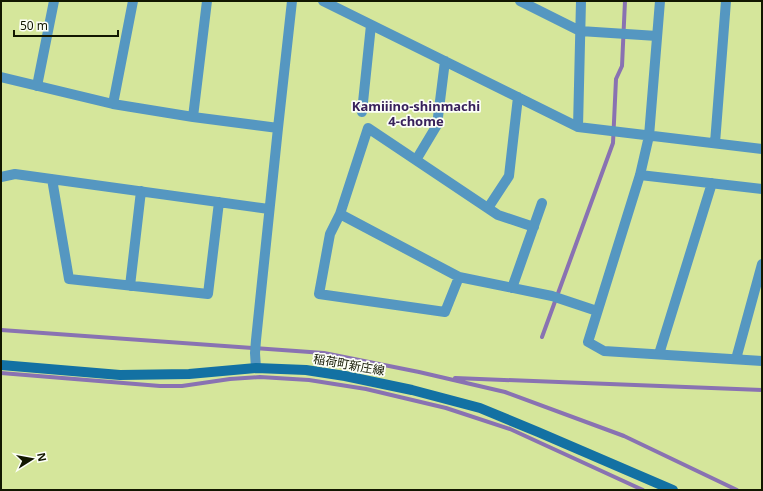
<svg xmlns="http://www.w3.org/2000/svg" width="763" height="491" font-family="'Noto Sans','Noto Sans JP',sans-serif">
<style>
.lines{fill:none;stroke-linecap:round;stroke-linejoin:round}
.stream{stroke:#8972b2;stroke-width:4}
.street{stroke:#5597c1;stroke-width:10}
.secondary{stroke:#1371a3;stroke-width:10}
.labels{text-anchor:middle;stroke-width:3.5;stroke-linejoin:round;paint-order:stroke}
.street-label{font-size:12px;fill:#121700;stroke:#fcfef7}
.neighbourhood-label{font-size:13px;font-weight:bold;fill:#38215b;stroke:#fcfef7}
</style>
<rect width="100%" height="100%" fill="#d5e69b"/>
<g class="lines">
<path class="stream" d="M1,330L324,353L419,372L505,392L624,436L737,490
M542,337L613,143L616,79L622,66L625,1
M1,373L160,386H182L230,379L260,377L309,380L366,389L446,408L510,429L643,490
M455,378L762,390"/>
<path class="street" d="M323,1L578,127L762,149
M520,1L580,31L657,36
M660,1L649,136L640,175L588,342L604,351L762,361
M1,77L113,104L193,117L278,128
M37,86L54,1
M113,104L133,1
M362,112L371,25
M193,117L207,1
M578,127L581,1
M715,143L726,1
M416,160L437,125L445,61
M640,175L762,189
M1,177L15,174L269,209
M52,179L69,279L208,294L219,202
M488,208L509,176L518,97
M340,214L459,277L552,296L597,311
M459,277L445,312L319,294L330,234L340,214L368,128L498,215L534,227
M130,286L141,191
M512,288L542,203
M659,354L712,183
M736,359L762,264
M256,368L255,353L256,340L278,128L292,1"/>
<path class="secondary" d="M1,365L120,375L189,374L256,368L306,370L345,376L412,390L480,408L538,432L673,490"/>
</g>
<g class="labels">
<g class="street-label">
<text transform="translate(349 365) rotate(10)" y="4">稲荷町新庄線</text>
</g>
<g class="neighbourhood-label">
<text x="416" y="111">Kamiiino-shinmachi<tspan x="416" dy="15">4-chome</tspan></text>
</g>
</g>
<rect width="763" height="491" fill="none" stroke="#121700" stroke-width="4"/>
<g transform="translate(32 459) rotate(79)" stroke="#fcfef7" stroke-width="3" paint-order="stroke">
<path d="M0-3L7 15L0 10L-7 15Z" fill="#121700"/>
<text y="-6" font-size="11" font-weight="bold" text-anchor="middle" fill="#121700">N</text>
</g>
<path d="M14 30v6h104v-6" fill="none" stroke="#121700" stroke-width="2"/>
<text x="20" y="30" font-size="12" fill="#121700" stroke="#fcfef7" stroke-width="3" paint-order="stroke">50 m</text>
</svg>
